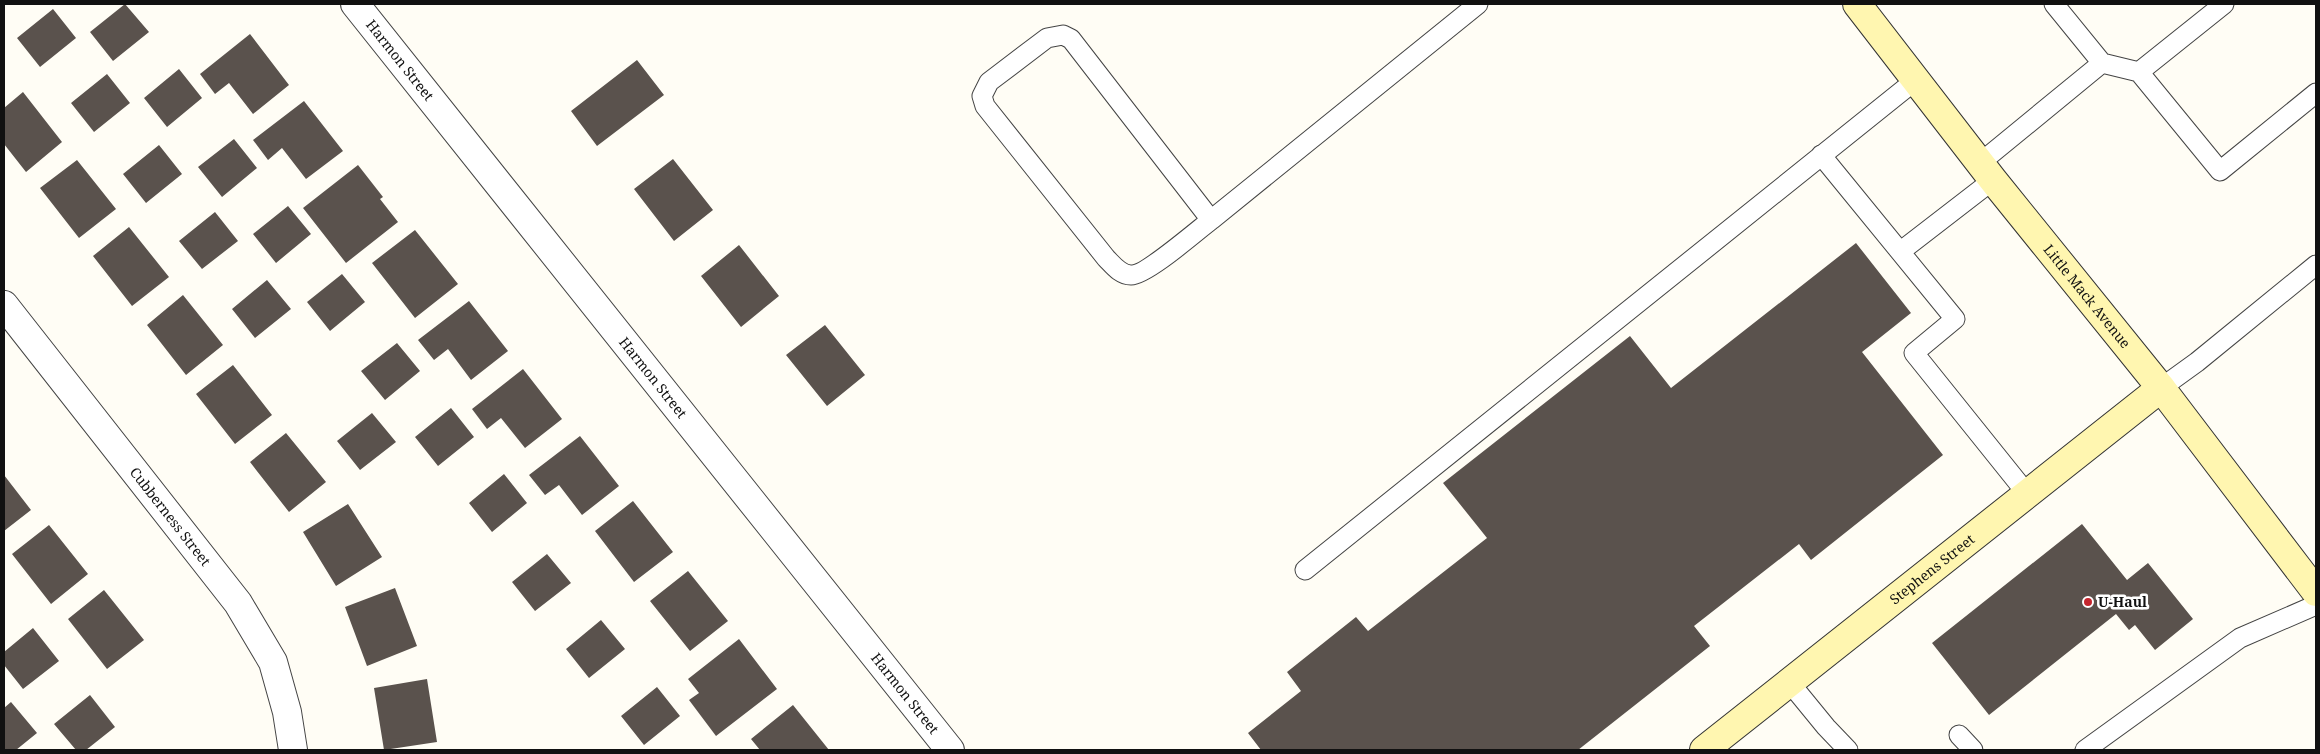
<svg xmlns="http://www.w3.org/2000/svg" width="2320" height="754" font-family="'Noto Serif',serif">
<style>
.building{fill:#5a524d}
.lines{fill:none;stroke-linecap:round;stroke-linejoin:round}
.lane-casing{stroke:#444;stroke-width:21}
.street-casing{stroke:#444;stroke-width:30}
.secondary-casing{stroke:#333;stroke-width:30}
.lane{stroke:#fff;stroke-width:19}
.street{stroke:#fff;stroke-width:28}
.secondary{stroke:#fff6b0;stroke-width:28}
.poi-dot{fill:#c4262e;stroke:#fff;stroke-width:2}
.labels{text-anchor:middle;stroke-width:5;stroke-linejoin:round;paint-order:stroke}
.street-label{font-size:14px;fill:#111;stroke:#fff}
.poi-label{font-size:14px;font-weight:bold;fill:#111;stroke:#fff;text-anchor:start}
</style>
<rect width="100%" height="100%" fill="#fffdf5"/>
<path class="building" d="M125,4L149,32L113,61L90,32Z
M53,9L76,38L40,67L17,38Z
M250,34L289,85L253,114L229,83L215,94L200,74Z
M637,60L664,95L597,146L571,111Z
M179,69L202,98L167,127L144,98Z
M107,74L130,103L94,132L71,103Z
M23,92L62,142L26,172L4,144V108Z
M304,101L343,151L306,179L282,148L268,160L253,140Z
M234,139L257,168L222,197L198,167Z
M159,145L182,174L146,203L123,174Z
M673,159L713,210L674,241L634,189Z
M77,160L116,209L79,238L40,188Z
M358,165L383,197L380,199L398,222L346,263L303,208Z
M288,206L311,234L276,263L253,234Z
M215,212L238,241L202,269L179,241Z
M129,227L169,277L132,306L93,256Z
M415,230L458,284L415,318L372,263Z
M1856,243L1911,313L1862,352L1943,455L1811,560L1799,544L1694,626L1710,646L1578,750H1261L1248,733L1301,691L1287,672L1356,617L1368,631L1487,538L1443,483L1630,336L1671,388Z
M739,245L779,296L741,327L701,276Z
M342,274L365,302L330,331L307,302Z
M267,280L291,309L255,338L232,309Z
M183,295L223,345L186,375L147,325Z
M469,301L508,351L471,380L448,349L434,360L418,340Z
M825,325L865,375L827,406L786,355Z
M397,343L420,371L385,400L361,371Z
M233,365L272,415L235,444L196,394Z
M523,369L562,419L525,448L501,418L487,429L472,409Z
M451,408L474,437L438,466L415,437Z
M372,413L396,442L360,470L337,441Z
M286,433L326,482L289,512L250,462Z
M580,436L619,486L582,515L559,485L545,495L529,475Z
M504,474L527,503L492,532L469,503Z
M4,475L31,510L4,531Z
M633,501L673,552L634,582L595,531Z
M348,504L382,557L336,586L303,532Z
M2082,524L2127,580L2148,563L2193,619L2155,650L2135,625L2129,630L2116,614L1989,715L1932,643Z
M49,525L88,574L51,604L12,554Z
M547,554L571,583L535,611L512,582Z
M688,571L728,621L690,651L650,601Z
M395,588L417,646L367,666L345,607Z
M104,590L144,640L107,669L68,619Z
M601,620L625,649L589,678L566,649Z
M33,628L59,661L23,689L4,665V652Z
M739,639L777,689L716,736L689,700L699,693L688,679Z
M427,679L437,742L384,750L374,688Z
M657,687L680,716L644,745L621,716Z
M90,695L115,727L86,750H76L54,724Z
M11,702L37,733L16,750H4V708Z
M793,705L829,750H760L751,739Z"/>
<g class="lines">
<defs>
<path id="lane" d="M2054,4L2102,63L2139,72L2220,171L2316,93
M2139,72L2224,4
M1821,155L1955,319L1914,353L2028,495
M1980,163L2102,63
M1211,220L1071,39L1063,35L1047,38L989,82L982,96L985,106L1106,258C1113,265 1120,275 1131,275C1145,276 1198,230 1211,220L1478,4
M1901,251L1993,180
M2161,388L2197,362L2316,265
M1305,570L1917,79
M1790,683L1826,727L1848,750
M1959,735L1973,750
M2085,750L2240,638L2316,605"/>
<g id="street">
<path id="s1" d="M355,4L950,750"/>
<path id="s2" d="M4,305L238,603L273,662L287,712L293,750"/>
</g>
<g id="secondary">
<path id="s3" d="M1857,4L1993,180L2161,388L2316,592"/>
<path id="s4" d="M1704,750L2161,388"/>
</g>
</defs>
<use href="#lane" class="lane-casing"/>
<use href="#street" class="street-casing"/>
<use href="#secondary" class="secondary-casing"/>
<use href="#lane" class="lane"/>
<use href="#street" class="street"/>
<use href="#secondary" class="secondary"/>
</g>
<circle class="poi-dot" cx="2088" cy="602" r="5"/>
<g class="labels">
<g class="street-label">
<text dy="5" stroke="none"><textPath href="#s1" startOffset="72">Harmon Street</textPath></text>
<text dy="5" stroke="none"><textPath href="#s3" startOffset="372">Little Mack Avenue</textPath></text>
<text dy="5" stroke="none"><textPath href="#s1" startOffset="478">Harmon Street</textPath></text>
<text dy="5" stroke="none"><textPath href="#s2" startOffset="269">Cubberness Street</textPath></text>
<text dy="5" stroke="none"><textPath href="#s4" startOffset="291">Stephens Street</textPath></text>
<text dy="5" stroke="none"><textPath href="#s1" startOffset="882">Harmon Street</textPath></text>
</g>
<g class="poi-label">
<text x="2098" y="607">U-Haul</text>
</g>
</g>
<rect width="2320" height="754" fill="none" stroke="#111111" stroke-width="10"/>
</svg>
